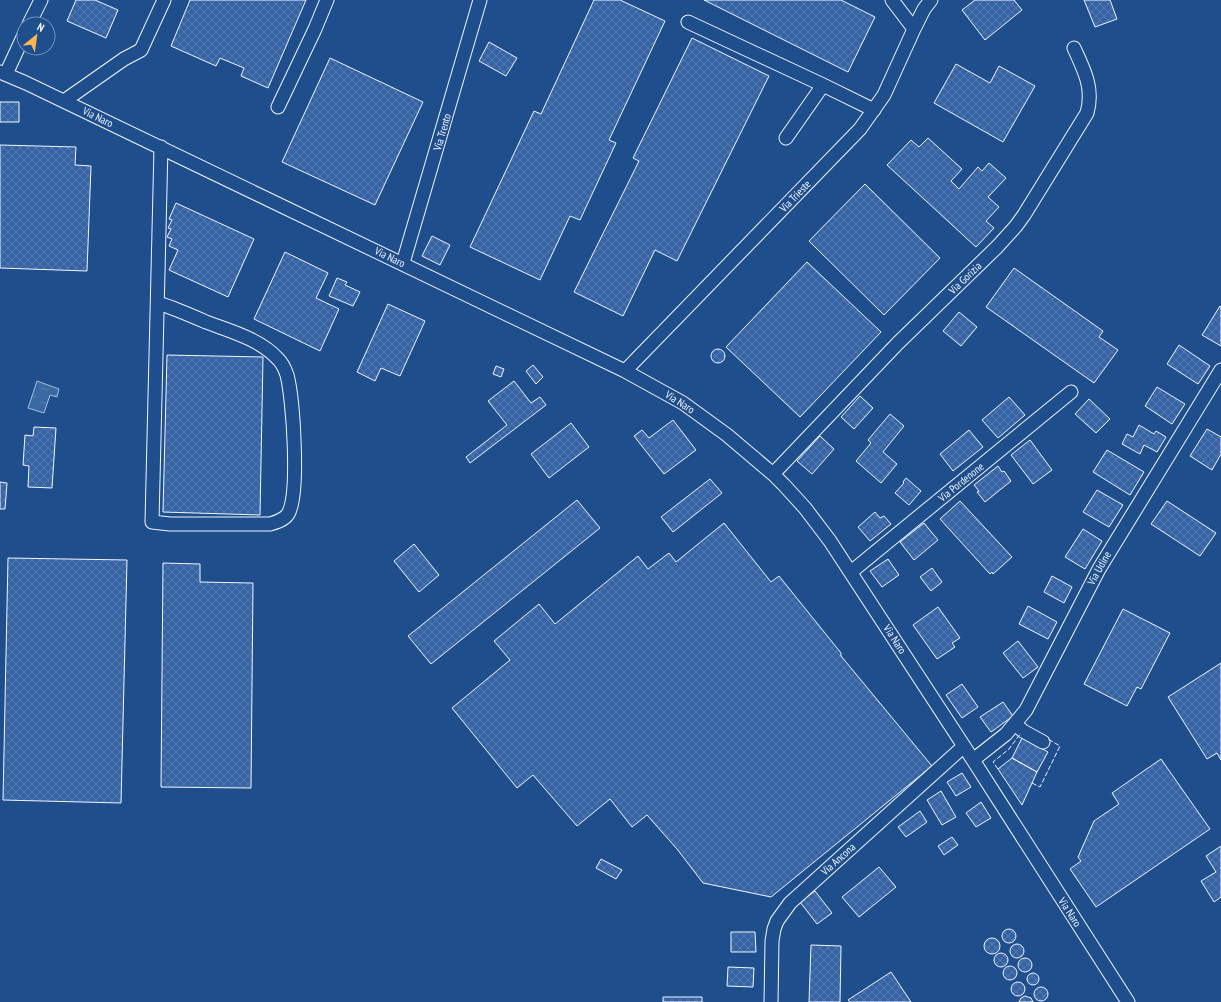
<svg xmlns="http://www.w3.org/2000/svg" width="1221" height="1002" font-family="'PT Sans Narrow',sans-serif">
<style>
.water{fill:url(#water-ripples);stroke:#a8bbd7}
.building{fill:url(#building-cross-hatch);stroke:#f2f6ff}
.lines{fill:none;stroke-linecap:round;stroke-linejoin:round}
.minor-casing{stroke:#f2f6ff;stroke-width:15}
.minor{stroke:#1f4e8c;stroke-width:13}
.fence{stroke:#f2f6ff;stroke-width:1;stroke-dasharray:5 2;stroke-linecap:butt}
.labels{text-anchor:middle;stroke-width:3;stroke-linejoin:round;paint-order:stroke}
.street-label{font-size:11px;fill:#f2f6ff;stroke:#1f4e8c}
</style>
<defs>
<pattern id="water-ripples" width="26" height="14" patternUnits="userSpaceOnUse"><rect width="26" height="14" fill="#3b69a3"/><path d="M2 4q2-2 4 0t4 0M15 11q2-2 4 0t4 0" fill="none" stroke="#587fb1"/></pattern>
<pattern id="building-cross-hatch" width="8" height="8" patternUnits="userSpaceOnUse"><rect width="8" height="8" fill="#3563a3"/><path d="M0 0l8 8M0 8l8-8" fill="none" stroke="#537ab1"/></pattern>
</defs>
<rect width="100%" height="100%" fill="#1f4e8c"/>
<path class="water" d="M37,381L59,389L57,397L50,395L44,413L28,408Z"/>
<path class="building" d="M76,0H95L118,10L106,38L67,21Z
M190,0H306L268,88L241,76L244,68L220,58L216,66L171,46Z
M594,0H620L665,21L609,140L616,143L580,220L570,216L540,280L470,247L534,111L541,114Z
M704,0H841L875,17L848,72Z
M975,0H1014L1022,10L985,40L962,10Z
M1084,0H1110L1117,19L1095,27Z
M692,38L769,76L677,261L655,250L623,316L574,292L639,161L633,158Z
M489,42L517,58L506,76L479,61Z
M330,58L423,102L375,205L282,162Z
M956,64L990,83L999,66L1035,86L1003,142L934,103Z
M0,102H19V122H0Z
M928,138L962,169L951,181L959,189L978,167L982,171L989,163L1006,178L988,197L999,207L986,221L994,228L976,247L887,165L911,140L919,147Z
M0,145L76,147L75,165L91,166L87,271L0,268Z
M865,184L940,258L884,315L809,241Z
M176,203L254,239L228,297L169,270L178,250L169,246L172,239L167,237L171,229L168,228L172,220L169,219Z
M432,236L450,245L440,265L422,256Z
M285,252L328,273L316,298L339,309L320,351L254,319Z
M807,262L881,332L800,417L726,347Z
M1014,268L1103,331L1099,337L1118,350L1094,383L986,307Z
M337,278L347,282L345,285L360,292L353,306L329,296Z
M388,304L425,321L400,376L381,368L375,381L357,372Z
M1220,306L1221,307V346L1202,335Z
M959,312L977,327L961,346L943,331Z
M1179,345L1210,366L1198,384L1167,364Z
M711 356a7 7 0 1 1 14 0a7 7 0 1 1-14 0Z
M167,355L263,357L260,515L163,512Z
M533,365L543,377L536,384L526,371Z
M496,366L504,369L501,377L493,374Z
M514,381L531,403L540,397L546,405L470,463L466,457L507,425L488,401Z
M1157,387L1185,404L1172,424L1145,406Z
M860,396L873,408L854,429L841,417Z
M1009,397L1025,415L998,438L982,420Z
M1089,399L1110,419L1096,433L1075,414Z
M890,414L904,426L883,452L897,464L881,483L856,461L871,443L868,440Z
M673,420L696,450L664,474L634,436L642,430L649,438Z
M571,423L589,447L549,478L531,454Z
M1139,425L1154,434L1156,431L1166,437L1157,452L1144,445L1140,454L1122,444L1127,434L1133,437Z
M34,427L56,428L52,488L28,487L29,466L23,465L25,435L33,436Z
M1207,429L1221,437V454L1212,470L1190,456Z
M969,430L983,447L953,471L940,454Z
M820,436L834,449L812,474L797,461Z
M1030,440L1052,470L1033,484L1011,455Z
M1107,450L1144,472L1130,495L1093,472Z
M998,466L1002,472L1004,471L1011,481L985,502L977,492L979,491L974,485Z
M906,478L921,491L909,505L895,493L904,483L903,482Z
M710,479L722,493L673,532L661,517Z
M0,482L7,483L5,509H0Z
M1097,490L1123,505L1109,527L1083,512Z
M577,500L600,528L431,664L408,636Z
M960,501L1012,557L993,574L992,572L990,574L940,519Z
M1167,501L1216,533L1200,556L1151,524Z
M875,512L880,518L884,516L891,524L870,541L858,527Z
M724,523L771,582L779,576L841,653V656L932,766L771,897L703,883L677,849L647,815L632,827L610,799L577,826L533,775L517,788L452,708L510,660L494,641L539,604L555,624L638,556L648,569L669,553L676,562Z
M924,523L938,540L914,560L900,542Z
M1083,529L1102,541L1085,569L1065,557Z
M414,544L439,575L419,592L394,561Z
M8,558L127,560L121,803L3,800Z
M888,559L899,575L882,587L870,571Z
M163,563L200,564V582L253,583L251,788L161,787Z
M932,568L942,582L931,591L920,577Z
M1052,576L1072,587L1064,603L1044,592Z
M1028,606L1057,622L1048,639L1019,624Z
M938,607L960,638L952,643L955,647L937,659L913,625Z
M1123,609L1170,633L1141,689L1137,687L1127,706L1084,684Z
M1018,641L1038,667L1023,678L1003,653Z
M1221,663V760L1217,753L1207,759L1168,697Z
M962,684L978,707L962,718L946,695Z
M1003,702L1013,716L991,732L980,717Z
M1022,738L1048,752L1037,772L1012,758Z
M1012,758L1037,772L1022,805L998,769Z
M1161,759L1210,829L1096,907L1070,869L1081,861L1078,857L1094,821L1119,804L1112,793Z
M962,773L971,787L956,796L947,782Z
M941,791L956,817L942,825L927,800Z
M981,802L991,818L976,827L966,813Z
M920,811L927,822L906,837L898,827Z
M952,837L958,845L944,855L938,846Z
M1221,846V897L1214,902L1201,881L1216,872L1206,856Z
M601,859L622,870L616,879L596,868Z
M879,867L896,887L859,917L842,897Z
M815,891L832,913L817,924L800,902Z
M1002 936a7 7 0 1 1 14 0a7 7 0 1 1-14 0Z
M731,932H755L756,952H731Z
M984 946a8 8 0 1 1 16 0a8 8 0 1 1-16 0Z
M1010 951a7 7 0 1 1 14 0a7 7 0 1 1-14 0Z
M811,945L841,946L840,1002H809Z
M994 960a7 7 0 1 1 14 0a7 7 0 1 1-14 0Z
M1018 965a7 7 0 1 1 14 0a7 7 0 1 1-14 0Z
M1003 973a7 7 0 1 1 14 0a7 7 0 1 1-14 0Z
M728,967L754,968L753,987L727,986Z
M891,972L911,1002H850L848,1000Z
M1027 979a6 6 0 1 1 12 0a6 6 0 1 1-12 0Z
M1011 989a7 7 0 1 1 14 0a7 7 0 1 1-14 0Z
M1034 994a7 7 0 1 1 14 0a7 7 0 1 1-14 0Z
M1025,996L1031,998L1033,1002H1019L1021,998Z
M663,997H702V1002H663Z"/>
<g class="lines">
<defs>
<path id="minor" d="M688,22L823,85L874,110
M29,24L41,0
M914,29L924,9L931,0
M0,72L26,83L625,371L683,403L727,435L773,474L784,485L805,508L830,541L973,760L1128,1002
M6,74L24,35
M64,101L124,59L141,50L164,0
M278,107L315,29L327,0
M786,138L823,85
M403,263L480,0
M158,303C174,308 190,315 206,322C230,331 260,339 278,359C282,363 285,369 287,375C293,398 300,494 288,514C284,520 277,522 270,524H170L152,522L161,147
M625,371L860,129L884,95L914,29L892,0
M773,474L898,343L997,247L1016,226L1024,215L1087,113C1094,88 1084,70 1074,48
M851,572L1071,392
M1015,724L1023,731L1043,742
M973,760L1006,734L1026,710L1099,569L1221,370
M771,1002L772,941L774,929L777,921L790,903L964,746"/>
</defs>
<use href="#minor" class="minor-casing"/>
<use href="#minor" class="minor"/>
<path class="fence" d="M998,769L993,762L1009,749L1021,733
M1032,783L1040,787L1060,746L1048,739"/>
</g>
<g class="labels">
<g class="street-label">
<text transform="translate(98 117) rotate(26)" y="4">Via Naro</text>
<text transform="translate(442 132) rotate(-74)" y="4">Via Trento</text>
<text transform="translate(795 196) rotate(-46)" y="4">Via Trieste</text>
<text transform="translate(390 257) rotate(26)" y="4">Via Naro</text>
<text transform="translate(965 278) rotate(-44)" y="4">Via Gorizia</text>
<text transform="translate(680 402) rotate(32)" y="4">Via Naro</text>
<text transform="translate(961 482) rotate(-39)" y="4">Via Pordenone</text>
<text transform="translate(1099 568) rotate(-61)" y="4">Via Udine</text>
<text transform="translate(895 639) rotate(57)" y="4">Via Naro</text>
<text transform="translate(838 859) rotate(-42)" y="4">Via Ancona</text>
<text transform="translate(1070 912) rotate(57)" y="4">Via Naro</text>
</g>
</g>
<g transform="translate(36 36) rotate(29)"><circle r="19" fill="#1f4e8c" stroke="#7391ba"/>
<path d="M0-3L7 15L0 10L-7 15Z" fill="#ffb74d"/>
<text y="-6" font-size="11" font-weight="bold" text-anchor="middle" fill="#f2f6ff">N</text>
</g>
</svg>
